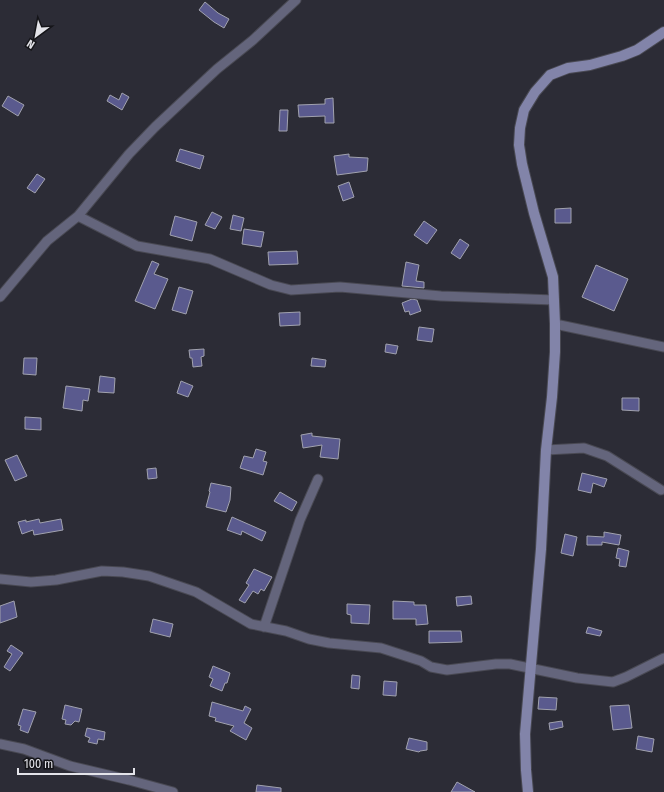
<svg xmlns="http://www.w3.org/2000/svg" width="664" height="792" font-family="'Fira Sans Condensed',sans-serif">
<style>
.building{fill:#5a5a8e;stroke:#a1a2ae}
.lines{fill:none;stroke-linecap:round;stroke-linejoin:round}
.street-casing{stroke:#494953;stroke-width:11}
.secondary-casing{stroke:#494953;stroke-width:12}
.street{stroke:#64657c;stroke-width:9}
.secondary{stroke:#8284a9;stroke-width:10}
</style>
<rect width="100%" height="100%" fill="#2c2c36"/>
<path class="building" d="M205,2L218,13L229,19L224,28L214,22L199,10Z
M122,93L129,97L122,110L107,101L110,95L119,100Z
M8,96L24,105L18,116L2,106Z
M333,98L334,123H325V116L299,117L298,105L325,104V99Z
M280,110H288L287,131H279Z
M180,149L204,156L200,169L176,161Z
M349,154V157L368,158L367,171L337,175L334,156Z
M37,174L45,179L35,193L27,188Z
M349,182L354,197L343,201L338,186Z
M571,208V223H555V209Z
M212,212L222,217L215,229L205,225Z
M233,215L244,218L241,231L230,229Z
M175,216L197,222L192,241L170,235Z
M424,221L437,230L427,244L414,235Z
M244,229L264,232L261,247L242,244Z
M460,239L469,245L460,259L451,253Z
M297,251L298,264L269,265L268,252Z
M152,261L159,264L154,274L168,279L155,309L135,301Z
M406,262L419,265L416,281L424,282V288L402,286Z
M596,265L628,279L614,311L582,297Z
M179,287L193,291L186,314L172,310Z
M412,299L417,300L421,311L410,315L409,311L405,312L402,303Z
M300,312V325L280,326L279,313Z
M419,327L434,329L432,342L417,340Z
M386,344L398,346L396,354L385,352Z
M204,349V356L201,357L202,366L193,367L192,358H190L189,350Z
M24,358H37L36,375L23,374Z
M312,358L326,360L325,367L311,366Z
M100,376L115,378L114,393L98,392Z
M181,381L193,386L188,397L177,393Z
M66,386L90,389L88,401L83,400L82,411L63,408Z
M622,398H639V411L622,410Z
M25,417L41,418V430L25,429Z
M312,433V436L340,439L338,459L320,457L322,445L303,448L301,435Z
M256,449L266,452L263,461L267,462L263,475L240,468L244,456L253,458Z
M17,455L27,476L15,481L5,460Z
M156,468L157,478L148,479L147,469Z
M582,473L607,479L604,487L593,483L591,493L578,490Z
M211,483L231,487L230,500L226,512L206,507L210,492L209,491Z
M280,492L297,502L292,511L274,501Z
M232,517L266,532L262,541L242,531L241,535L227,530Z
M39,519L40,523L61,519L63,530L34,535L33,530L22,534L18,522L26,520V522Z
M604,532L621,535L619,545L602,542V545H587V536L604,537Z
M565,534L577,537L573,556L561,553Z
M618,548L629,551L626,567L619,566L620,559L616,558Z
M254,569L272,577L264,591L261,589L258,594L253,591L245,603L239,600L249,585L246,583Z
M471,596L472,604L457,606L456,597Z
M14,601L17,617L0,623V606Z
M393,601L414,602V605H426L428,624L416,625V619H393Z
M347,604L370,605L369,624L351,623V615L347,614Z
M153,619L173,624L170,637L150,632Z
M588,627L602,631L600,636L586,633Z
M429,631H461L462,642L429,643Z
M11,645L23,653L10,671L4,667L12,654L7,651Z
M213,666L230,673L227,683H225L222,691L210,686L213,679L209,677Z
M352,675L360,676L359,689L351,688Z
M384,681L397,682L396,696L383,695Z
M539,697L557,698L556,710L538,709Z
M212,702L243,711L245,706L251,709L244,723L252,728L246,740L230,731L234,726L215,721L216,718L209,716Z
M65,705L82,709L79,722L75,721L71,725L65,724L66,720L62,719Z
M629,705L632,728L613,730L610,706Z
M23,709L36,712L28,733L20,730L21,726L18,725Z
M562,721L563,727L550,730L549,723Z
M87,728L105,732L104,740L98,739L97,744L88,742L90,738L85,736Z
M638,736L654,739L652,752L636,749Z
M409,738L427,742V750L420,751L419,752L406,749Z
M457,782L475,792H451Z
M257,785L281,788V792H256Z"/>
<g class="lines">
<defs>
<path id="street" d="M78,216L137,246L210,259L271,285L291,290L340,287L441,296L554,300
M0,297L47,241L78,216L129,154L155,127L217,69L253,40L296,0
M555,324L664,347
M546,450L584,448L607,456L661,490
M0,579L31,582L56,580L102,571L123,572L149,576L196,592L251,624L286,631L309,639L329,643L381,648L421,661L431,667L447,670L496,664H510L577,678L613,682L626,677L664,658
M264,627L300,520L318,479
M0,744L24,749L70,766L129,780L173,792"/>
<path id="secondary" d="M528,792L526,770L525,734L541,549L546,450L552,397L555,352V324L553,277L534,213L522,164L519,145L520,128L524,110L535,92L550,75L568,68L590,65L622,56L637,50L664,32"/>
</defs>
<use href="#street" class="street-casing"/>
<use href="#secondary" class="secondary-casing"/>
<use href="#street" class="street"/>
<use href="#secondary" class="secondary"/>
</g>
<g transform="translate(36 36) rotate(212)" stroke="#151519" stroke-width="3" paint-order="stroke">
<path d="M0-3L7 15L0 10L-7 15Z" fill="#e4e4ea"/>
<text y="-6" font-size="11" font-weight="bold" text-anchor="middle" fill="#e4e4ea">N</text>
</g>
<path d="M18 768v6h116v-6" fill="none" stroke="#e4e4ea" stroke-width="2"/>
<text x="24" y="768" font-size="12" fill="#e4e4ea" stroke="#151519" stroke-width="3" paint-order="stroke">100 m</text>
</svg>
